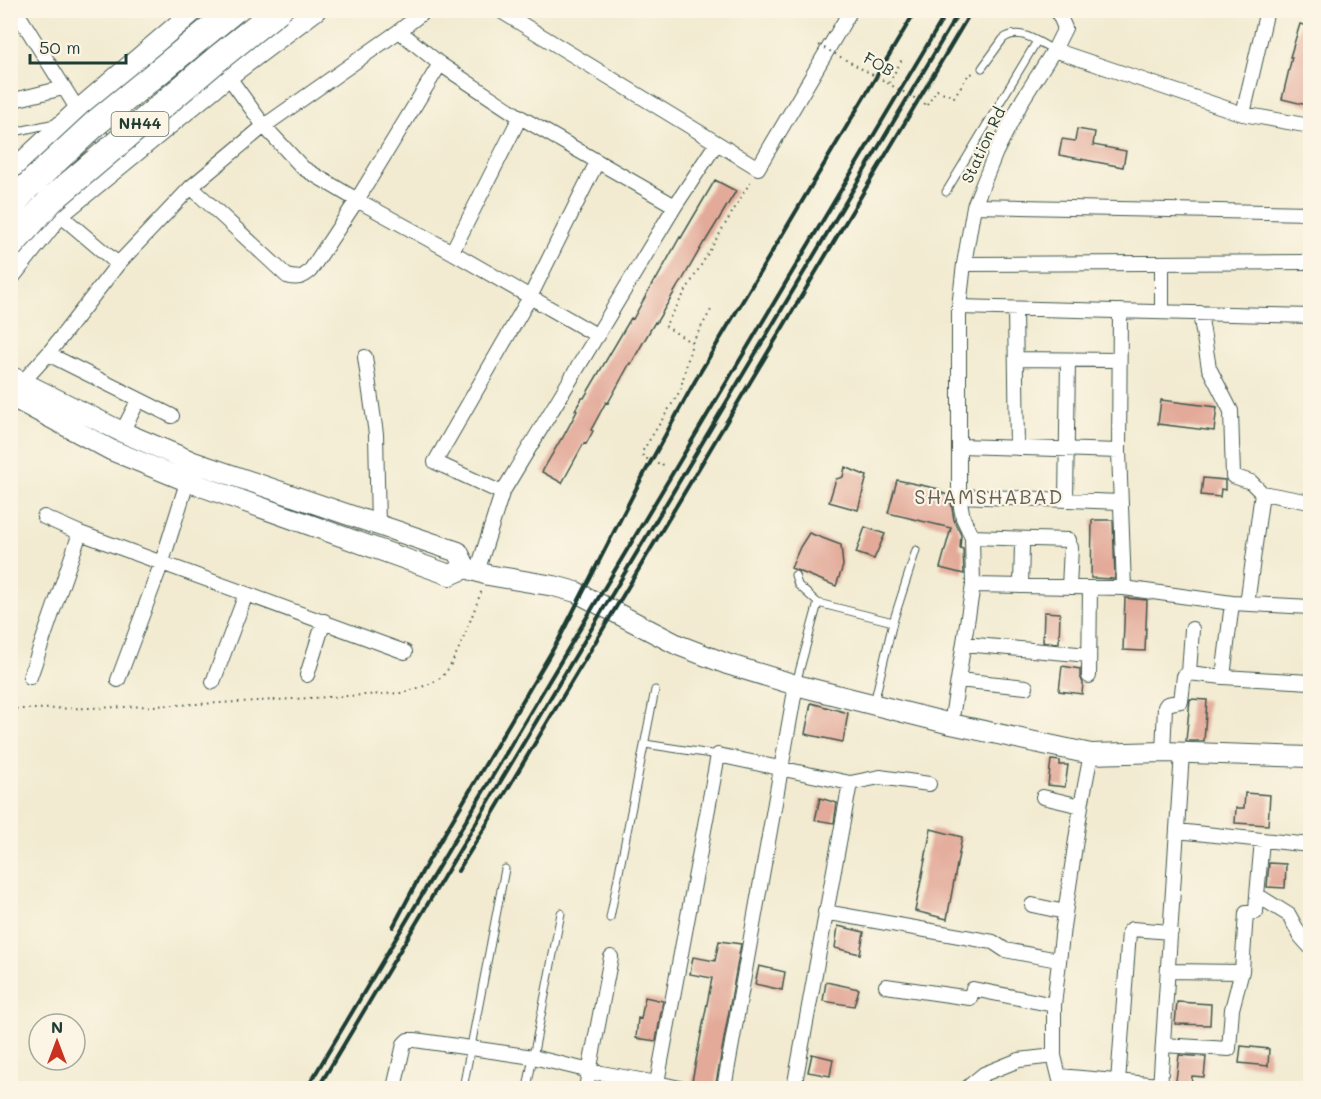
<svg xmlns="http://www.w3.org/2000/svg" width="1321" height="1099" font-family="Mali,sans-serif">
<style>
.building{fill:#e3aa9a}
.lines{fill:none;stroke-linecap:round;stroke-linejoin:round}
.lane-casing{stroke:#3f574c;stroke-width:9}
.street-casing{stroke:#3f574c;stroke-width:16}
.secondary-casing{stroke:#3f574c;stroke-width:22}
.path{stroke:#3f574c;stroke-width:2;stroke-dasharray:1.5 4.5;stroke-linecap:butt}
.lane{stroke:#fff;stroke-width:7}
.street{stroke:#fff;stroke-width:14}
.secondary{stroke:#fff;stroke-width:20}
.rail{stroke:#1f3d34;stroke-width:4}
.highway-bridge-casing{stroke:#3f574c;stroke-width:28;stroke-linecap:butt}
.path-bridge{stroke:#3f574c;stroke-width:2;stroke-dasharray:1.5 4.5;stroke-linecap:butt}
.highway-bridge{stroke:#fff;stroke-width:26}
.labels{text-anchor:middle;stroke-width:4.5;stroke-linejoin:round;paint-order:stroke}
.shield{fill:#fcf5e5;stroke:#617469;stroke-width:1.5}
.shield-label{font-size:15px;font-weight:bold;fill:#1f3d34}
.street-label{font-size:16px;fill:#1f3d34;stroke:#fcf5e5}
.quarter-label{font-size:20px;letter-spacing:1.5px;fill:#646358;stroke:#fcf5e5}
</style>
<rect width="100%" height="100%" fill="#fcf5e5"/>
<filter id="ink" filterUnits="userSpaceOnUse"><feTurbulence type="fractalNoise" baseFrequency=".0167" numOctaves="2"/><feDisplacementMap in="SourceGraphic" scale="12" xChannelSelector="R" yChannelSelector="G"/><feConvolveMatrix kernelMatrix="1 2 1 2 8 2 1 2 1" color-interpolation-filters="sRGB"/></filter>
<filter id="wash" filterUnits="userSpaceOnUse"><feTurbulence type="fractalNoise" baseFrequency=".008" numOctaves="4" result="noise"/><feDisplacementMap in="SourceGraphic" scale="24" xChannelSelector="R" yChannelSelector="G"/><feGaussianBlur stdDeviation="1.35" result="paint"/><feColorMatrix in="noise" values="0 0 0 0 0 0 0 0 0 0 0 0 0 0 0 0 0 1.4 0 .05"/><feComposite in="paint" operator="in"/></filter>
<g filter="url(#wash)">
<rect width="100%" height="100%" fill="#f2ebd1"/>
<g id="blocks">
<path class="building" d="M1300,24L1311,27V106L1282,99L1292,57H1290Z
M1077,129L1095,132L1093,145L1126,151L1123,167L1059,155L1062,139L1075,141Z
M715,180L736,191L705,242H704L680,284H679L656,323L655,322L644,341L631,364L630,363L608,403L606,402L591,430L593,431L586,444L584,443L562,483L542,472L561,439H562L577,411L575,410L582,398H584L631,318L633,319L655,279L656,280L680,237L681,238Z
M1161,400L1217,407L1214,431L1158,424Z
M845,467L867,476L858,510L829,502L836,479L843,477Z
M1203,478L1225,480V490L1221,489L1220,497L1201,495Z
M897,480L939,489L942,493L950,496L954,520L961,535L960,548L963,549L964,574L940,568L951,528L888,513Z
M1092,520H1113L1115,579L1091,578Z
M865,527L885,534L874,559L856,553Z
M809,533L841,545L843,566L836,586L791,568L800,547Z
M1125,598L1147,600L1145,651L1123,650Z
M1044,612L1060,613L1059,643L1043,642Z
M1062,666L1080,669V676L1083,683L1082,694L1059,691Z
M1190,699L1207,700L1204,741H1186Z
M811,703L848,713L843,742L805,734Z
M1051,760L1060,761V765H1068L1065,787L1048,785Z
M1245,793L1270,795L1268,825L1235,823L1236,808H1244Z
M820,798L837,803L834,823L815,820Z
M931,829L962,837L947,919L915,911Z
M1269,863L1286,864L1285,888L1267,887Z
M838,926L864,932L860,954L835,948Z
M719,941L741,944L715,1089H701L691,1086L712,978L690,974L693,957L715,961Z
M759,966L785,972L782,990L755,984Z
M826,982L859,989L854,1006L823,1001Z
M645,997L663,1001L656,1041L636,1038L638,1018L641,1019Z
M1177,1002L1211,1004L1210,1025L1175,1024Z
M1241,1046L1269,1049L1268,1066L1239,1063Z
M812,1054L833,1059L830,1076L808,1072Z
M1179,1055L1206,1057L1204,1077L1192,1076L1191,1089H1175Z"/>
</g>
</g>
<g filter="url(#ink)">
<use href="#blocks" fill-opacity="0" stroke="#3f574c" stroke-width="1.5"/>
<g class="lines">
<defs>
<path id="lane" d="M982,68L1003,39C1019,26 1039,43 1054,50
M10,133L55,123
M946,192L1037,41
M795,575L798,585L818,603
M893,622L916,550
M796,683L818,603L893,622L874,703
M645,744L718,755
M610,918L655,690
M463,1088L505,869
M527,1088L561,913"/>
<path id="street" d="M499,10L758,168L851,10
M1057,10L1065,28L1054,50L1243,114L1310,126
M18,14L78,110L114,152
M399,31L440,64L520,117L675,206
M228,76L264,126L303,168L357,200L452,252L598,336
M10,101L63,88
M1243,114L1267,10
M191,187L287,276C297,279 302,278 310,271L357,200L440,64
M974,206L1310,213
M59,214L118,264
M452,252L520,117
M964,264L1310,262
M959,307L1310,316
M1015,309L1017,448
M1120,311L1119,451L1124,588
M1162,312V263
M1200,313L1209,368L1231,411L1233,476L1251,482L1262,493L1310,502
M48,354L172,416
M365,357L376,434L378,525
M1016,359L1119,360
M18,387L48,354L118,264L191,187L264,126L399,31L426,10
M122,432L138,401
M959,446L1119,451
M502,493L435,462L530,297L597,162
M959,496L1121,502
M1066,500L1068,360
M44,517L80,533L405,652
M972,537L1069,540
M477,572L502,493L675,206L716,144
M973,585L1124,588L1232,603L1310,607
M1021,585L1022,545
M1069,587L1071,547
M1247,604L1262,493
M964,644L1089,655
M1189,673L1223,677L1310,682
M307,675L324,621
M1089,676L1090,588
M30,677L80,533
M1223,677L1232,603
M118,680L162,562L190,473
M958,680L1026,687
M213,682L246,594
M951,724L973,585L972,537L963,518L959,496V307L964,264L974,206L996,152L1023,99L1054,50
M1163,752L1165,707L1167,704L1181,701L1184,676L1189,673L1192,629
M1043,797L1081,806
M1177,831L1310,845
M1262,840L1257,895L1289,915L1301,937L1310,947
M1032,905L1065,912
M825,912L993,942L1005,950L1058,960
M1168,971L1241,972
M886,986L970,998L973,989L1054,1005
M1163,1045L1229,1049L1232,1009L1242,971L1246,913L1256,912L1257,895
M1059,1076L1160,1085
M1118,1082L1129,932L1132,929L1171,932
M394,1088L404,1044L408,1040H415L533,1057L590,1071L657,1083L680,1088
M586,1088L611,957
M656,1088L718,755L850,783L880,777L929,784
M724,1088L796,685
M794,1088L850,783
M967,1088L984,1074L1019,1060L1054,1056
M1062,1088L1054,1056V1005L1063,927L1081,806L1091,754
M1160,1088L1182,753"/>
<path id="secondary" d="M10,175L21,163L78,110L195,10
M10,276L59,214L228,76L316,10
M10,376L122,432L193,462L458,552L466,568
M10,396L111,450L187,481L450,575L466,568L488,575L554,586L576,592L678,645L727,664L796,685L951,724L1091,754L1163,752L1310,757"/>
</defs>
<use href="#lane" class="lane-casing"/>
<use href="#street" class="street-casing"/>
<use href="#secondary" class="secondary-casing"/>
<path class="path" d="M889,83L902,59
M927,105L937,90L954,97L969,74L976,73
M692,343L665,326L752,179
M663,464L662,466L643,457L642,452L680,391L692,343L711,310
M10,709C141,709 271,700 401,693C414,689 429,686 440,678C455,668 474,609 482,590"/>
<use href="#lane" class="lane"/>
<use href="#street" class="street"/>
<use href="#secondary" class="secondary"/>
<path class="rail" d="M458,871L482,832L972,10
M393,927L422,872L559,639L638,485L695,381L916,10
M307,1088L948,10
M318,1088L960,10"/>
<defs>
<path id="highway-bridge" d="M10,207L27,187L97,122L234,10
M10,246L51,200L217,59L278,10"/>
</defs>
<use href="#highway-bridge" class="highway-bridge-casing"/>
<path class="path-bridge" d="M819,45L927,105"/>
<use href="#highway-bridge" class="highway-bridge"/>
</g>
</g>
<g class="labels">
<rect class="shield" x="111.5" y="112" width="57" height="24" rx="4.5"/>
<g class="shield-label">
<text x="140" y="129">NH44</text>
</g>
<g class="street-label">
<text transform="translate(879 64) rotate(29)" y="6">FOB</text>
<text transform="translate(983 145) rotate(-65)" y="6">Station Rd</text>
</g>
<g class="quarter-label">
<text x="989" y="504">SHAMSHABAD</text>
</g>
</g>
<rect width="1321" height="1099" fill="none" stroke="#fcf5e5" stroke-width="36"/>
<g transform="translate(57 1042)"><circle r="28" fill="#fcf5e5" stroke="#a4ab9e" stroke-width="1.5"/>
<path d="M0-4.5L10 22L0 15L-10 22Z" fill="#c8321e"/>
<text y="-9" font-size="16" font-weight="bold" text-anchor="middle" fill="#1f3d34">N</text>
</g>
<path d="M30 54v9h96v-9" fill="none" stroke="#1f3d34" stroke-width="3"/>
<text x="39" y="54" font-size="18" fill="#1f3d34" stroke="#fcf5e5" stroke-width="4.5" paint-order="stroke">50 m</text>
</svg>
